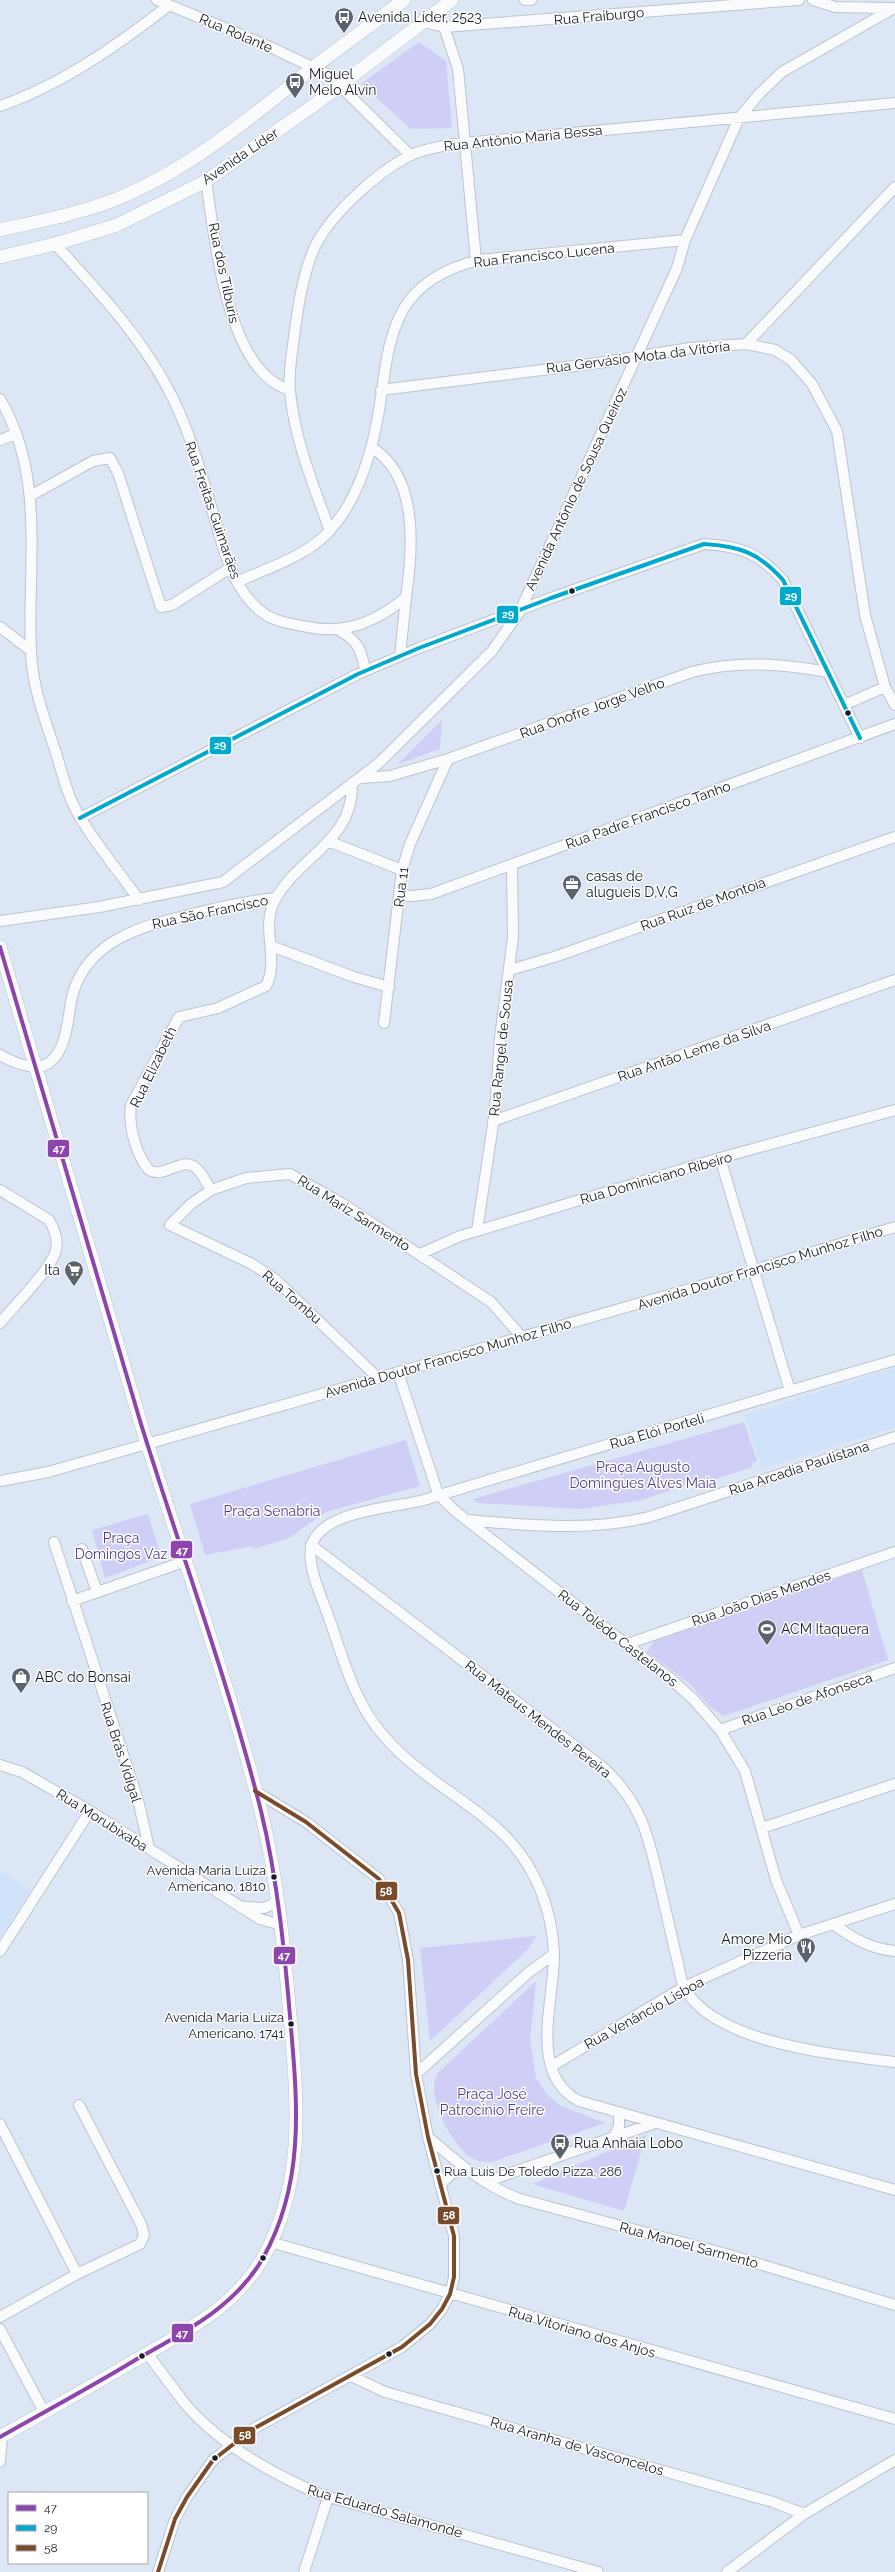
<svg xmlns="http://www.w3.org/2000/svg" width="895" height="2572" font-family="Raleway,sans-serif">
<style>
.built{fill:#d0e2fa}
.green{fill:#cfcef6}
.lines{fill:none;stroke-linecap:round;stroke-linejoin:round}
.minor-casing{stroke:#bcc4cf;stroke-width:12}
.major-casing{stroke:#bcc4cf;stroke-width:14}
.minor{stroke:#fafbfd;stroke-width:10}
.major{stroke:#fafbfd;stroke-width:13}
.bus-1-casing{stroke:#fff;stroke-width:7}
.bus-2-casing{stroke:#fff;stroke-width:7}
.bus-3-casing{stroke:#fff;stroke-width:7}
.bus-1{stroke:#8e44ad;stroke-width:4}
.bus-2{stroke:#00a9ce;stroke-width:4}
.bus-3{stroke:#7a4b2a;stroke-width:4}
.bus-dot{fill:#151c25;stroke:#fff;stroke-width:1.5}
.labels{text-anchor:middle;stroke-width:3;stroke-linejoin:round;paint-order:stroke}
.bus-label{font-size:13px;fill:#151c25;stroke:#fff;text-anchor:end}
.street-label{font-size:14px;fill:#151c25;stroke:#fff}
.poi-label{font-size:14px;fill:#151c25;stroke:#fff;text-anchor:start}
.park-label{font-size:14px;fill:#523f8b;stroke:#fff}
.line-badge{stroke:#fff;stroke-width:1.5}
.badge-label{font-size:11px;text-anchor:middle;font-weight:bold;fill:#fff}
</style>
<rect width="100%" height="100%" fill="#dce6f4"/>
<path class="built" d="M895,1368V1427L762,1469L745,1415Z
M0,1871L31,1889L0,1938Z"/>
<path class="green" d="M419,42L446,61L452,128L411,129L361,84Z
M442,720L440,749L398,764Z
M744,1422L757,1461L752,1463L753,1467L693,1486L692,1483L642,1500L581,1509L478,1503L473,1499Z
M406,1440L420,1486L326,1512L289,1538L253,1549L252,1546L205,1555L190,1504Z
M148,1514L161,1557L105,1578L92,1530Z
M862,1570L888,1660L724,1716L709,1706L690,1684L647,1652L654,1641Z
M536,1936L528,1949L430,2041L420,1948Z
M536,1981L530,2040L536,2078L546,2093L559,2105L605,2123L495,2161C488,2163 481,2163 474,2159C453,2149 422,2093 439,2072Z
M646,2135L624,2211L532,2184Z"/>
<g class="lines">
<defs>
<path id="minor" d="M157,0L268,46L329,75L410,155
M525,0H531
M813,0L835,7L889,8
M423,22L444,27L799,0
M444,27L458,69L476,260
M0,106C61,85 118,45 168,6
M206,181C215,237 226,372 290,390
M55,244C96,289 138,333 167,387C187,423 199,466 211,506C223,544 229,587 263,613C275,622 293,624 308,627C345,635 378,621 406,597C413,549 419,476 371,447
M746,344L895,187
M381,390L598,363L690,348L746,344L775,350L791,360L812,384L837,431L865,615L885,687L895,705
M0,399C46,476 27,566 31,651C32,687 46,722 57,756C63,777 69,800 81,819C98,847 120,873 139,900
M0,440L16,434
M30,496L93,461L110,458L118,473L161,607L172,605L230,568
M330,531C314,487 294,438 290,391C288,373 292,354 294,337C298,307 302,279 313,251C328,216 376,173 409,156C422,149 439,147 453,144L895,103
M237,582C267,568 309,556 331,529C351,507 363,477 371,448C394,366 371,286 479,260L685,240
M0,627L31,651
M340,631C358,641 362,651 365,671
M400,656L406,597
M844,705L885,687
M361,778L390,776L448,759L692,672C738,660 782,664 828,672
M80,818L358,674L419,648L551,598L704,544C740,546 759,553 783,580L860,738
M328,841L402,870
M400,895L411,896L431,894L895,724
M0,921L99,907L223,882L379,763L492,651L520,611L677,268L685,240L739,118L760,93L782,72L894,8
M271,946L354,977L389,987
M510,970L554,957L895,837
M384,1023L402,870L410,844L448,759
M0,1055C12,1062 35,1072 49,1063C69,1048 67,1015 73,993C89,939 145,925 193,914C220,907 248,901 276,898
M493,1121L895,980
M720,1158L790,1391
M0,1190L49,1220C55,1230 59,1242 55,1253C48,1272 14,1306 0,1323
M211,1190C207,1184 204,1177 199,1171C184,1152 166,1180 149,1170C136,1155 128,1125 131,1105L179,1017L218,1008L266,986C280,960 260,926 275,900C299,856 353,841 352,785
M477,1231L495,1111L500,1038L513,937L512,865
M420,1254L460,1236L720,1158L895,1110
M895,1360C738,1406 580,1452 424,1500C395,1508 318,1510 311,1548C307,1568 324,1602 330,1621C344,1661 355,1704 384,1736C418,1777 470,1800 507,1838C537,1869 552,1911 554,1953C555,1999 527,2074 579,2101L895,2190
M398,1372L438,1494L455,1511L671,1679L694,1700L720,1730L745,1771L776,1880L799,1935
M378,1378L275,1279L252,1264L170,1225L191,1204L211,1190L246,1178L290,1174L343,1204L491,1302L522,1337
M0,1481L48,1472L154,1442L728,1278L895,1227
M466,1520C528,1525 587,1532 649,1517L895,1437
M54,1542L138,1800L149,1848
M311,1545L605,1769C639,1803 646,1827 657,1873C663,1900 670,1928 676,1955C679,1965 680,1978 684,1987C713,2044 839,2055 895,2062
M82,1549L97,1592
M72,1601L186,1561
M627,1644L895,1552
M720,1730L895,1668
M0,1765L22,1772L90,1811L260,1919L281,1925
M762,1828L895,1784
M243,1907L264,1908L277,1902
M833,1924C852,1938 871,1949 895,1951
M0,1951L90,1811
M552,2066L684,1987L799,1935L895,1904
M416,2074L528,1973L554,1954
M0,2124L77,2274
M428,2137C457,2162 484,2186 520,2199L726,2254L895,2305
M614,2137L619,2126V2112
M485,2182L655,2123
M440,2185L451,2174L465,2169
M270,2242L895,2419
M0,2317L77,2274L140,2244L144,2235L141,2224L79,2105
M0,2329L44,2412
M148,2354C160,2371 173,2388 186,2405C222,2446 272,2474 322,2495L598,2572
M351,2376L385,2392L773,2502L804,2514
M0,2462L2,2435
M158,2572L175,2519L187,2497L213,2460L253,2429L402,2347L430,2324L442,2309L450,2294L454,2277V2236L428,2137L416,2074L408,1960L399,1913L379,1879L306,1822L255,1791
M304,2572L328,2497
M727,2572L804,2514L895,2460"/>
<path id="major" d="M0,230C40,221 82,213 119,198C189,169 246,121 305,74C337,49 371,25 404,0
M0,257L55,244L117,225L206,181L314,105L452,0
M0,947C46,1106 93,1265 141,1424C181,1553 228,1680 261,1811C278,1881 285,1956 291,2028C298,2108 304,2185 263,2258C234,2309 180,2334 132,2362C89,2388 44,2412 0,2437"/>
</defs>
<use href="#minor" class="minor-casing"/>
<use href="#major" class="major-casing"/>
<use href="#minor" class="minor"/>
<use href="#major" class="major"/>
<defs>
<path id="bus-1" d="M0,947C46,1106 93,1265 141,1424C181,1553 228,1680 261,1811C278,1881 285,1956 291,2028C298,2108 304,2185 263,2258C234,2309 180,2334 132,2362C89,2388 44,2412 0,2437"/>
<path id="bus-2" d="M80,818L358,674L419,648L551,598L704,544C740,546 759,553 783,580L860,738"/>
<path id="bus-3" d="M158,2572L175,2519L187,2497L213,2460L253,2429L402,2347L430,2324L442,2309L450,2294L454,2277V2236L428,2137L416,2074L408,1960L399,1913L379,1879L306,1822L255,1791"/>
</defs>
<use href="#bus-1" class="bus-1-casing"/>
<use href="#bus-2" class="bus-2-casing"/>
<use href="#bus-3" class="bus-3-casing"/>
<use href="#bus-1" class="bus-1"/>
<use href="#bus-2" class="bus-2"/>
<use href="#bus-3" class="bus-3"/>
</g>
<defs>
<symbol id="bus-pin" viewBox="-11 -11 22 30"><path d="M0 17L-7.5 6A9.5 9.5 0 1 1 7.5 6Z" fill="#5b636d" stroke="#fff"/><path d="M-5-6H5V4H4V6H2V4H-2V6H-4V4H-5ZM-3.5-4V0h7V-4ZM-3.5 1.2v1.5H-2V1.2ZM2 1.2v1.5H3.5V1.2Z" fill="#fff"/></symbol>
<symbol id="office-pin" viewBox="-11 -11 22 30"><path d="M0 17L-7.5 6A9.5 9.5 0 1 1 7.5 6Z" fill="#5b636d" stroke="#fff"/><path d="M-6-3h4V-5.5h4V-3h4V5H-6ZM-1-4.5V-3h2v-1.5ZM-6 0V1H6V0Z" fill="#fff"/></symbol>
<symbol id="supermarket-pin" viewBox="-11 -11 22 30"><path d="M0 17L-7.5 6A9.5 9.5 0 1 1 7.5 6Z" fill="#5b636d" stroke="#fff"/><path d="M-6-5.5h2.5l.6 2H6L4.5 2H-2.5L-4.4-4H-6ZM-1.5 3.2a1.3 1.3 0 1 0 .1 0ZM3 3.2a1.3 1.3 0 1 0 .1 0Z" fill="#fff"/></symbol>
<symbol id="stadium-pin" viewBox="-11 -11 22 30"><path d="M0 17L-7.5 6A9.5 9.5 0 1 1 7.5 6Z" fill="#5b636d" stroke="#fff"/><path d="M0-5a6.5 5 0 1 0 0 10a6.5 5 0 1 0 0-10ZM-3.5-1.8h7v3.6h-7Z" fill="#fff"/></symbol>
<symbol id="shop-pin" viewBox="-11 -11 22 30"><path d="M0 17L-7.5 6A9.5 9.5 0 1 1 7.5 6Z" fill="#5b636d" stroke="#fff"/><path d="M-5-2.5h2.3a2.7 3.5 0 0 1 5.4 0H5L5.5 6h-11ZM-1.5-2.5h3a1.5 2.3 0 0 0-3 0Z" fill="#fff"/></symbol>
<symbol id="restaurant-pin" viewBox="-11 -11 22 30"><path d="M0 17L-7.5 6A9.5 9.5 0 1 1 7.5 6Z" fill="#5b636d" stroke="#fff"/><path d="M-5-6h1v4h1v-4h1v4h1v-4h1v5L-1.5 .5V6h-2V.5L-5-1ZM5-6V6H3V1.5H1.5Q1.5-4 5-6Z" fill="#fff"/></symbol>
</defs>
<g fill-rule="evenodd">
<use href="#bus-pin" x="333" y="6" width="22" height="30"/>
<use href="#bus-pin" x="284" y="71" width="22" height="30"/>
<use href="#office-pin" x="561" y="873" width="22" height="30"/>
<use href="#supermarket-pin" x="63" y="1259" width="22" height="30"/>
<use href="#stadium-pin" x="756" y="1618" width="22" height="30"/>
<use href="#shop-pin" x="10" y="1666" width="22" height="30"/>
<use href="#restaurant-pin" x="795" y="1936" width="22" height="30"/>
<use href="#bus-pin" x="549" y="2132" width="22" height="30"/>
</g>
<g class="bus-dot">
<circle cx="572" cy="591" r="3.5"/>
<circle cx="848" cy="713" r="3.5"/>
<circle cx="274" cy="1877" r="3.5"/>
<circle cx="291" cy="2024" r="3.5"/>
<circle cx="437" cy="2171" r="3.5"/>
<circle cx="263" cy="2258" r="3.5"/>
<circle cx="389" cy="2354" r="3.5"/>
<circle cx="142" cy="2356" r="3.5"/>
<circle cx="215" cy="2458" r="3.5"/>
</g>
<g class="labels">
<g class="bus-label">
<text x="266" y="1875">Avenida Maria Luiza<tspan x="266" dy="16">Americano, 1810</tspan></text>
<text x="284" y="2022">Avenida Maria Luiza<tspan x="284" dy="16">Americano, 1741</tspan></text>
<text x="444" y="2176" text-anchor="start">Rua Luís De Toledo Pizza, 286</text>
</g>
<g class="street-label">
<text transform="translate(599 16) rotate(-5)" y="5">Rua Fraiburgo</text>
<text transform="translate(236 33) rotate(23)" y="5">Rua Rolante</text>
<text transform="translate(523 138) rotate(-6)" y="5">Rua Antônio Maria Bessa</text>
<text transform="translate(240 156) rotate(-34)" y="5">Avenida Líder</text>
<text transform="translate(544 255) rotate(-6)" y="5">Rua Francisco Lucena</text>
<text transform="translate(224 273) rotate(78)" y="5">Rua dos Tilburis</text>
<text transform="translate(638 357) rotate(-7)" y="5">Rua Gervásio Mota da Vitória</text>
<text transform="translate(576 489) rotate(-65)" y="5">Avenida Antônio de Sousa Queiroz</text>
<text transform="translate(213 510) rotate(71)" y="5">Rua Freitas Guimarães</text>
<text transform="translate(592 708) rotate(-20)" y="5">Rua Onofre Jorge Velho</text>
<text transform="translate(648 815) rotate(-20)" y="5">Rua Padre Francisco Tanho</text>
<text transform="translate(401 887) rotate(-83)" y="5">Rua 11</text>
<text transform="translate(703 904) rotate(-20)" y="5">Rua Ruiz de Montoia</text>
<text transform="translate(210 912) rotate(-12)" y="5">Rua São Francisco</text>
<text transform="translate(501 1048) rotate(-84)" y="5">Rua Rangel de Sousa</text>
<text transform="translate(694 1051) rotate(-19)" y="5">Rua Antão Leme da Silva</text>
<text transform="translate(153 1067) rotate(-64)" y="5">Rua Elizabeth</text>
<text transform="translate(656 1178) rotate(-16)" y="5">Rua Dominiciano Ribeiro</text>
<text transform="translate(354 1213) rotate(32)" y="5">Rua Mariz Sarmento</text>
<text transform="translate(760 1268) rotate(-17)" y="5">Avenida Doutor Francisco Munhoz Filho</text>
<text transform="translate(292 1297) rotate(41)" y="5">Rua Tombu</text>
<text transform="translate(448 1358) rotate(-16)" y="5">Avenida Doutor Francisco Munhoz Filho</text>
<text transform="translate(657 1431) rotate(-16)" y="5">Rua Elói Porteli</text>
<text transform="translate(799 1468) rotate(-18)" y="5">Rua Arcadia Paulistana</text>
<text transform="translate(761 1598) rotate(-19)" y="5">Rua João Dias Mendes</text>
<text transform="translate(618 1638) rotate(38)" y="5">Rua Tolêdo Castelanos</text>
<text transform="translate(807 1699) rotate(-19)" y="5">Rua Léo de Afonseca</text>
<text transform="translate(538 1719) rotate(38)" y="5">Rua Mateus Mendes Pereira</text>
<text transform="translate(121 1752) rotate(72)" y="5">Rua Brás Vidigal</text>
<text transform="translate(102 1820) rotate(32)" y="5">Rua Morubixaba</text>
<text transform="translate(644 2013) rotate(-29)" y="5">Rua Venâncio Lisboa</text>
<text transform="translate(689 2245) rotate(15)" y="5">Rua Manoel Sarmento</text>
<text transform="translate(582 2332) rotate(16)" y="5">Rua Vitoriano dos Anjos</text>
<text transform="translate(577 2446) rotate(16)" y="5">Rua Aranha de Vasconcelos</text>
<text transform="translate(385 2511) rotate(16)" y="5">Rua Eduardo Salamonde</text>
</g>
<g class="poi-label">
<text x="358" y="22">Avenida Líder, 2523</text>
<text x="309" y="79">Miguel<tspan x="309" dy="16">Melo Alvin</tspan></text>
<text x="586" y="881">casas de<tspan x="586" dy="16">alugueis D,V,G</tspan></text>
<text x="60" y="1275" text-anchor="end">Ita</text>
<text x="781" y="1634">ACM Itaquera</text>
<text x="35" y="1682">ABC do Bonsai</text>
<text x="792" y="1944" text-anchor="end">Amore Mio<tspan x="792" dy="16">Pizzeria</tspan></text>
<text x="574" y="2148">Rua Anhaia Lobo</text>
</g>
<g class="park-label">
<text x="643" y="1472">Praça Augusto<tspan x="643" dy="16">Domingues Alves Maia</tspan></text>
<text x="272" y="1516">Praça Senabria</text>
<text x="121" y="1543">Praça<tspan x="121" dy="16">Domingos Vaz</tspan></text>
<text x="492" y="2099">Praça José<tspan x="492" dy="16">Patrocínio Freire</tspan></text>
</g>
</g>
<g class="line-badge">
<rect x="779" y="586" width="23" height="20" rx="4" fill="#00a9ce"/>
<rect x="496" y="605" width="23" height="19" rx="4" fill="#00a9ce"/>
<rect x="209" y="736" width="23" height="19" rx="4" fill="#00a9ce"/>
<rect x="47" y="1139" width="23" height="19" rx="4" fill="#8e44ad"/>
<rect x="170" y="1540" width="23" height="19" rx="4" fill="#8e44ad"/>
<rect x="375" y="1881" width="23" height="20" rx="4" fill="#7a4b2a"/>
<rect x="273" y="1946" width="23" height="19" rx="4" fill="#8e44ad"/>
<rect x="437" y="2206" width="23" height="19" rx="4" fill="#7a4b2a"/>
<rect x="171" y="2323" width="23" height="20" rx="4" fill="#8e44ad"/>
<rect x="233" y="2426" width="23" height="19" rx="4" fill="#7a4b2a"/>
</g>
<g class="badge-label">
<text x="791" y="600">29</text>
<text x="508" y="618">29</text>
<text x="220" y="749">29</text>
<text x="59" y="1152">47</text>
<text x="182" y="1554">47</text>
<text x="386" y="1895">58</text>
<text x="284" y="1959">47</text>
<text x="449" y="2219">58</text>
<text x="182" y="2337">47</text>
<text x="245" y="2439">58</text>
</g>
<rect x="8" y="2492" width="140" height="72" fill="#ffffff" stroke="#a1a4a8"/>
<rect x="16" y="2505" width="20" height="6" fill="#8e44ad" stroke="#a1a4a8"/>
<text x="44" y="2512" font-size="12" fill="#151c25">47</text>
<rect x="16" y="2525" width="20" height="6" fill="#00a9ce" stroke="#a1a4a8"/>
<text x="44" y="2532" font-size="12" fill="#151c25">29</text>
<rect x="16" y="2545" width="20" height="6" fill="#7a4b2a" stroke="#a1a4a8"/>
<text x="44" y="2552" font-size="12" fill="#151c25">58</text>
</svg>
